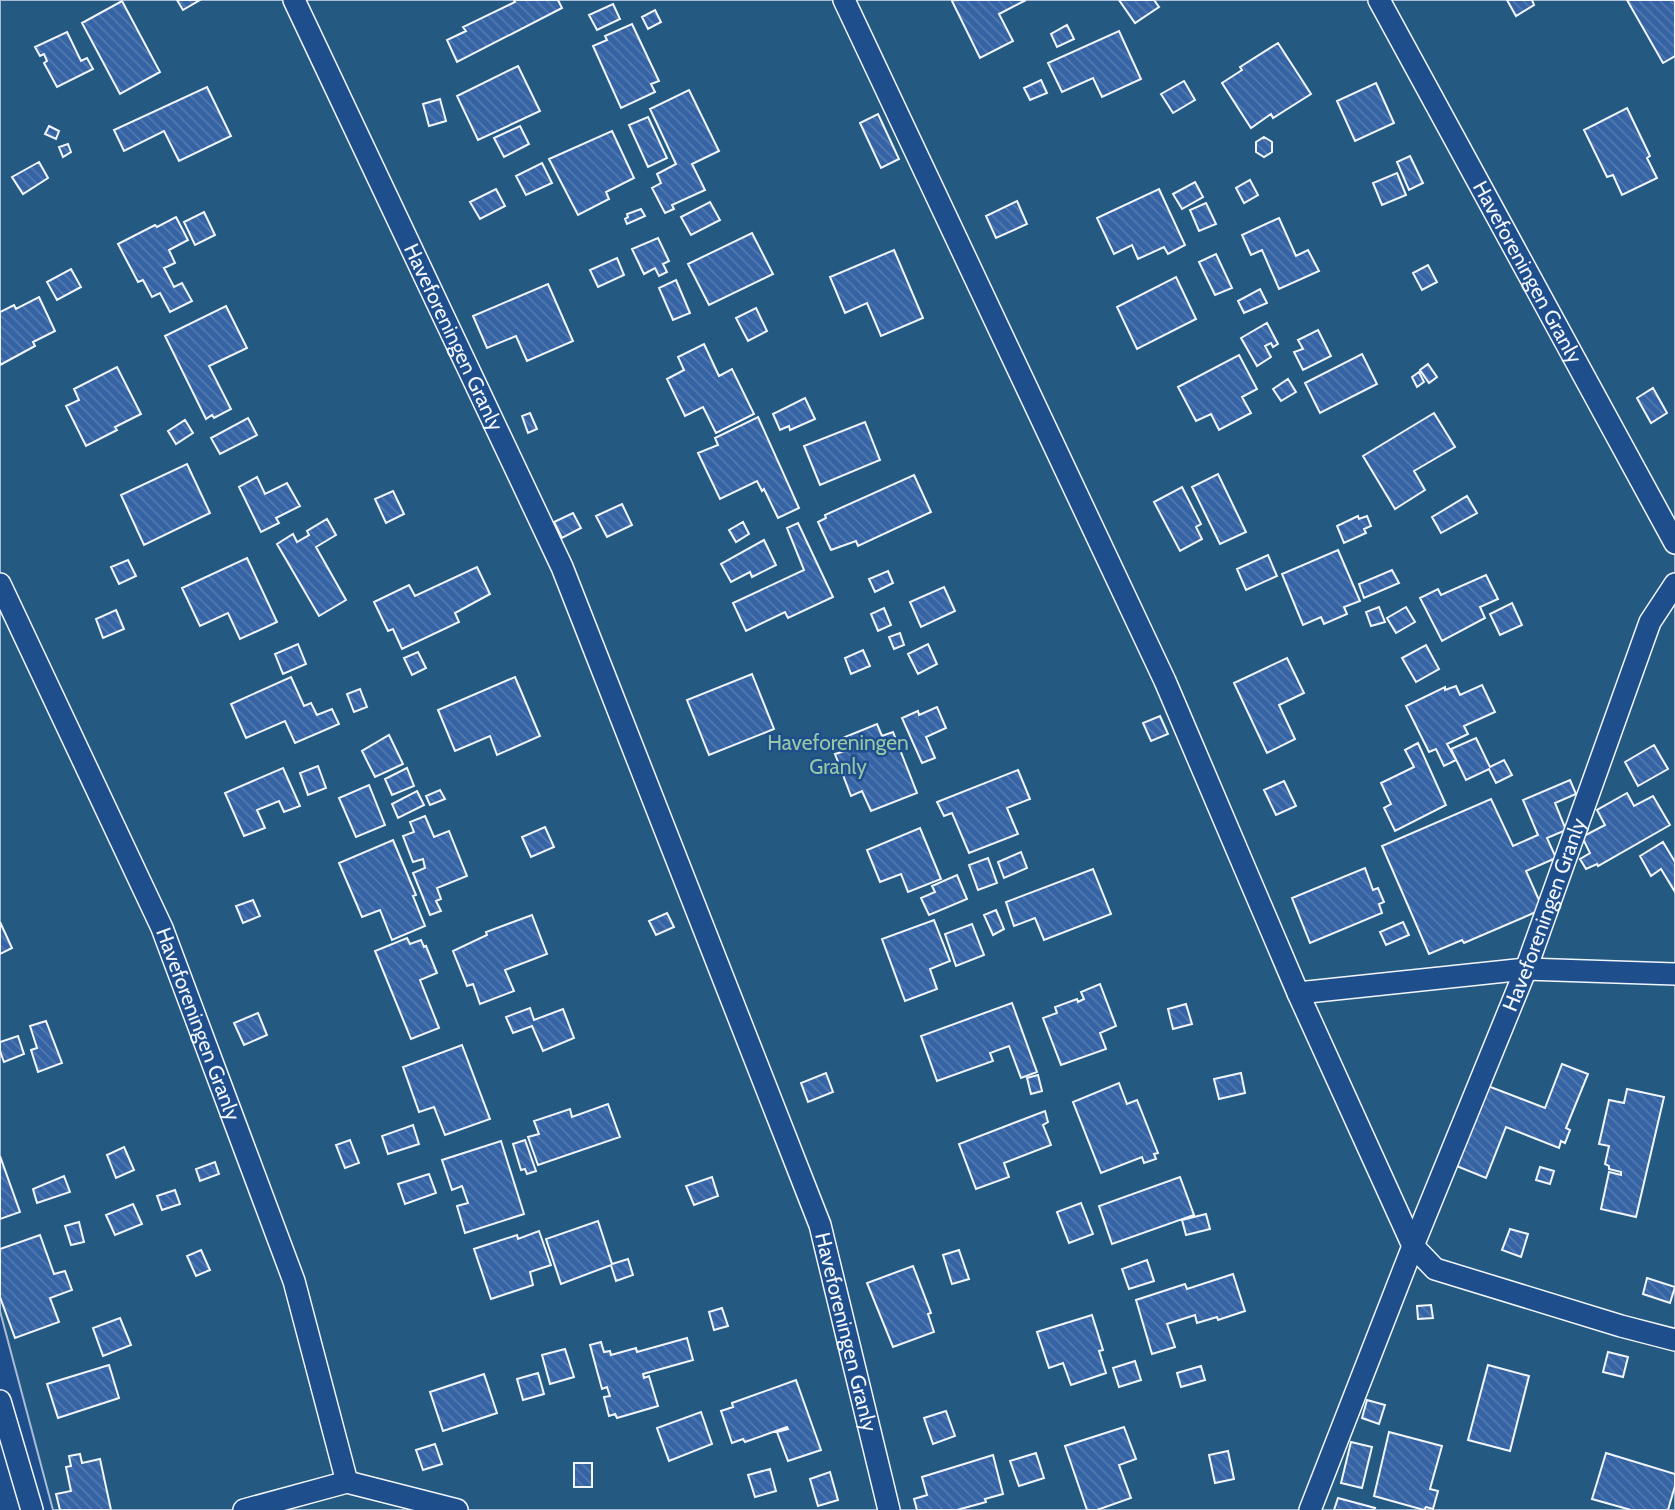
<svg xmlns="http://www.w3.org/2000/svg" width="1675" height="1510" font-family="Cabin,sans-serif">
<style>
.garden{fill:#245a82;stroke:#a8bbd7;stroke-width:2}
.building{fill:url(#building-back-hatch);stroke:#f2f6ff;stroke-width:2}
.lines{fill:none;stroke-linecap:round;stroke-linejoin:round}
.service-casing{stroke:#f2f6ff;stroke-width:24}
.service{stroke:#1f4e8c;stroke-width:21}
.labels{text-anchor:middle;stroke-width:5;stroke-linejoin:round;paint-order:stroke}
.street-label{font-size:21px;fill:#f2f6ff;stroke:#1f4e8c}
.park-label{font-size:21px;fill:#97c8a6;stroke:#1f4e8c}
</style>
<defs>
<pattern id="building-back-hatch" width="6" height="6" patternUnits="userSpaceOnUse" patternTransform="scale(1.75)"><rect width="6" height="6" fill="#3563a3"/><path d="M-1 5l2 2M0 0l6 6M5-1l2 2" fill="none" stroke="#537ab1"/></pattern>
</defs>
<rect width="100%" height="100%" fill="#1f4e8c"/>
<path class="garden" d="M0,0H1675V1510H53L0,1311Z"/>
<path class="building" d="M177,0H200L183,10Z
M514,0H558L562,8L457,62L447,40L466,31L463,27L515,2Z
M955,0H1026L999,14L1013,41L980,58L952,1Z
M1119,0H1154L1159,7L1135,23Z
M1507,0H1532L1534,5L1516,16Z
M1627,0H1674L1675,2V56L1663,63Z
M122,1L160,72L120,94L82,23Z
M613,4L620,19L597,30L589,15Z
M655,10L661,22L648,29L642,17Z
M632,24L659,81L651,84L655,92L621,108L593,46L607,40L605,36Z
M1067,25L1074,39L1057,47L1051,34Z
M1119,31L1141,79L1102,97L1093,78L1062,92L1048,63Z
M67,32L81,61L87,58L93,69L57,87L44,63L47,61L44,54L40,56L35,47Z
M1278,43L1311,94L1273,118L1271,114L1251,128L1222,83L1242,70L1240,67Z
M518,66L540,111L478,140L457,96Z
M1041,80L1047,93L1030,100L1024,88Z
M1184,81L1195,100L1173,113L1161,94Z
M1376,83L1394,123L1355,141L1337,101Z
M207,87L231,136L179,161L164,131L124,151L114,130Z
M689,90L719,151L692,164L705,190L672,205L674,209L665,213L652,188L661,183L657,174L676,164L650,109Z
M440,99L446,121L429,126L423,104Z
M1627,108L1650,156L1647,158L1657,178L1622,195L1613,175L1607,177L1584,130Z
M878,114L899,159L881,168L860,123Z
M648,117L667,158L648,167L629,125Z
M49,126L59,131L56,139L45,134Z
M520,126L529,144L504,157L494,138Z
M612,131L634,178L606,192L609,199L578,215L549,159Z
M1264,137L1272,142V152L1264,157L1256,152V142Z
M68,144L71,152L63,157L59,147Z
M1410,156L1423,183L1409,190L1397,162Z
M39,162L48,178L23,194L12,177Z
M542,163L552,183L526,195L516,176Z
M1397,173L1406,195L1382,205L1373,183Z
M1250,180L1258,195L1244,203L1236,188Z
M1195,182L1203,197L1182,209L1173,194Z
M496,189L505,206L480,219L470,202Z
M1159,189L1185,245L1168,254L1164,247L1138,259L1132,245L1114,254L1097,218Z
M1017,201L1027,224L996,238L986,216Z
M710,202L720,220L691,235L681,217Z
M1206,203L1216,224L1199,231L1190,210Z
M641,209L645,216L627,224L625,219L628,217L627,214Z
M204,212L215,235L195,245L184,222Z
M176,217L188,240L169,250L175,263L164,268L174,287L182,283L192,301L170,312L160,293L152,297L143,280L138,282L118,244L155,225L157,227Z
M1279,218L1296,256L1308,250L1319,271L1279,289L1262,250L1251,255L1242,235Z
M752,233L773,274L709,305L688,264Z
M658,238L669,261L663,264L667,272L659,276L655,268L644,274L632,249Z
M894,250L923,318L881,336L867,303L845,313L830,277Z
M1216,254L1232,288L1215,295L1199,262Z
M617,258L624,275L598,287L590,270Z
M1428,265L1437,282L1422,290L1413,273Z
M71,269L81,287L57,300L47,282Z
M1176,277L1196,319L1137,349L1117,307Z
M676,280L690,313L673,320L659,288Z
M548,284L573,341L527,361L516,336L487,348L473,316Z
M1260,289L1267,303L1244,313L1238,301Z
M39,297L55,331L33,342L35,346L0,365V312L14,305L16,309Z
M226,306L247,348L209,366L231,409L214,418L212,415L206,419L165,336Z
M756,308L767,331L748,341L736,318Z
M1267,323L1278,344L1273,347L1271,343L1265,346L1271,357L1257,366L1241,338Z
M1318,330L1331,356L1303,370L1294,352L1303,349L1298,340Z
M704,344L719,376L732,369L754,414L716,433L703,407L685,416L667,379L684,370L678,357Z
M1362,354L1377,384L1320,413L1305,383Z
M1239,355L1257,389L1242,397L1251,413L1219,430L1211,414L1196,421L1178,387Z
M1428,364L1437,377L1429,383L1420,370Z
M117,367L141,414L115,427L117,430L86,446L66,406L79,400L74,389Z
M1419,372L1424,382L1417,387L1412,377Z
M1288,379L1296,392L1281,401L1273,389Z
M1653,388L1667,413L1651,423L1637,398Z
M805,398L815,419L790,430L789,426L780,430L773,414Z
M530,413L537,429L528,433L522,416Z
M1434,413L1455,447L1414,471L1425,490L1395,509L1363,456Z
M758,417L799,508L778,518L764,489L762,491L757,481L720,499L698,453L718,445L715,438Z
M248,418L257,435L220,454L211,438Z
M185,420L193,433L176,444L168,431Z
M865,422L880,460L820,485L804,446Z
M187,464L210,513L144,545L121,495Z
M1218,474L1246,532L1220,544L1192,487Z
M914,475L931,512L858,546L856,541L831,550L818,522L826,518L825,515Z
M257,477L265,494L287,483L300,506L276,518L279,523L261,532L239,487Z
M1182,487L1201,524L1196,527L1202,539L1180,551L1154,502Z
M393,491L404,514L386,523L375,499Z
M1467,496L1477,513L1441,533L1432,517Z
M622,504L632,525L607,537L596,516Z
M573,513L581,528L562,538L554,522Z
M1358,516L1359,519L1367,516L1371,526L1364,529L1366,533L1344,543L1337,526Z
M327,519L336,535L316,547L346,600L319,616L277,544L293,534L297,542L309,535L307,531Z
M743,522L749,534L736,542L729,530Z
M798,523L833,597L788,618L785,612L746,631L733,603L804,570L787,528Z
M764,540L776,565L752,577L750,572L731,582L721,564Z
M1338,550L1360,601L1344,607L1347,614L1324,624L1321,617L1303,625L1282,574Z
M1268,555L1277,576L1246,590L1237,569Z
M247,558L277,622L240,639L228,613L200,626L182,588Z
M128,560L136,576L119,584L111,567Z
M477,567L490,594L455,613L459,622L402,649L393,629L388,631L374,602L409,585L415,596Z
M1392,570L1399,583L1364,598L1359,584Z
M888,571L893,583L875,592L869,579Z
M1486,575L1498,599L1480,607L1485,618L1442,641L1420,598L1438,589L1441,595Z
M944,587L955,611L921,627L910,602Z
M1512,603L1522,625L1500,635L1490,614Z
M1379,607L1385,622L1371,626L1366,612Z
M1406,607L1415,622L1396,633L1387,618Z
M884,608L891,625L878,631L871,614Z
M116,610L124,629L103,638L96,619Z
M900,633L904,645L894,649L889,637Z
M298,644L306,664L283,674L275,654Z
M928,644L937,664L918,674L908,654Z
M1426,645L1439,669L1416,682L1402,658Z
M863,650L870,666L851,674L845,658Z
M418,652L426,668L412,675L404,658Z
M1287,658L1304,693L1279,705L1295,739L1267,753L1234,683Z
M752,674L774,729L709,755L687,700Z
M291,677L304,706L311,703L317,715L332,709L339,724L295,743L285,721L246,738L231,704Z
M515,677L540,736L497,755L490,736L455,751L438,710Z
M1482,685L1495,712L1464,726L1468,734L1447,744L1456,760L1444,766L1436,749L1429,752L1406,706L1445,687V690L1456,686L1460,695Z
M360,689L367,707L354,712L347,694Z
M937,707L946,728L926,737L935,758L922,763L902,718L918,711L919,715Z
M1160,716L1168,734L1151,741L1143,723Z
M877,724L882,736L893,732L917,793L871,811L862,791L851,796L835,754L845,751L840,739Z
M389,735L403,764L375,777L362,751Z
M1476,738L1490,767L1504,760L1512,775L1496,783L1489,769L1466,780L1451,749Z
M1418,743L1446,805L1395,831L1384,808L1391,804L1381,783L1414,767L1405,750Z
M1654,745L1668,769L1638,786L1625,762Z
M318,766L326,788L308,795L300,773Z
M283,768L300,806L284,812L279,801L257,810L265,828L244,836L225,793Z
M407,768L414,786L392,795L385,779Z
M1018,770L1030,799L1007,808L1018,834L969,853L952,813L944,816L937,802Z
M1570,780L1576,794L1555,803L1566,830L1547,838L1556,858L1526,871L1543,909L1464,943L1462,940L1429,954L1382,846L1491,799L1513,846L1538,835L1523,800Z
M1284,781L1296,806L1276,815L1264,790Z
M369,785L385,825L356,837L339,798Z
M440,790L445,799L430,805L426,796Z
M417,791L424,805L398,818L392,804Z
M1627,793L1634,806L1653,796L1670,825L1598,866L1597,864L1586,869L1580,859L1590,853L1582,837L1605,825L1597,810Z
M425,816L434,837L449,831L467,876L437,888L441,899L436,901L441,911L430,915L413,873L425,868L423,859L413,862L403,836L414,832L410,822Z
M545,827L554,847L531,857L522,837Z
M920,828L941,879L908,892L901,874L880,882L867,850Z
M393,840L416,895L413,896L425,926L392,940L380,910L362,917L339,863Z
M1663,842L1675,862V892L1661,869L1651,876L1640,856Z
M1021,852L1027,868L1004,878L998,862Z
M988,858L997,883L978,890L969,865Z
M1365,868L1373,890L1378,888L1384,902L1379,904L1382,913L1310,943L1292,898Z
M1093,869L1111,914L1044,940L1035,918L1014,926L1006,902Z
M957,875L967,899L929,915L921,898L935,892L932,886Z
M253,900L260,916L243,923L236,906Z
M996,910L1004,929L993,935L984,915Z
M667,913L674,927L656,935L649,921Z
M532,915L547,954L505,970L514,991L480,1004L473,984L467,986L453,951L487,935L486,932Z
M934,920L950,961L930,969L937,989L905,1001L882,939Z
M0,922L12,948L0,954Z
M1403,922L1409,935L1386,945L1380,932Z
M972,924L984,955L956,966L945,934Z
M407,938L410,944L421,940L424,947L426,946L437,973L420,980L439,1028L411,1039L375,951Z
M1100,984L1116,1026L1100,1033L1106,1049L1061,1065L1043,1018L1057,1013L1055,1007L1077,999L1078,1002L1084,999L1081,992Z
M1012,1003L1037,1072L1021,1078L1009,1046L990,1053L993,1061L937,1081L921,1036Z
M1186,1004L1192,1024L1173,1029L1168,1009Z
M530,1008L534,1020L563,1009L574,1038L543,1051L532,1026L513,1033L506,1017Z
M258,1013L267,1035L244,1045L234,1023Z
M46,1021L62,1063L38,1072L31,1050L37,1048L30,1026Z
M18,1036L24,1054L4,1062L0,1051V1042Z
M462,1045L490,1119L445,1135L434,1107L419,1112L403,1067Z
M1562,1064L1588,1074L1566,1128L1570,1130L1565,1143L1561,1141L1559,1148L1506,1127L1486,1178L1454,1165L1488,1086L1545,1108Z
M826,1073L833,1092L808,1102L801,1083Z
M1241,1073L1245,1093L1219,1099L1214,1079Z
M1038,1075L1042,1091L1031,1094L1027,1078Z
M1119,1083L1127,1104L1137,1100L1158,1153L1154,1154L1156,1159L1144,1163L1142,1157L1101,1173L1073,1102Z
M1627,1089L1664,1097L1636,1217L1601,1209L1609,1172L1621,1175V1172L1609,1169V1166L1605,1164L1609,1146L1599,1144L1609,1100L1624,1103Z
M608,1104L620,1137L538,1165L528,1137L539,1134L534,1121L570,1109L572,1117Z
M1045,1111L1048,1122L1043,1125L1051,1145L1004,1163L1009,1177L976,1189L959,1144Z
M413,1125L419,1144L388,1154L382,1136Z
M350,1140L359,1163L345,1168L336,1145Z
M525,1140L536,1171L527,1174L525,1169L521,1170L513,1144Z
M501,1141L524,1214L465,1233L457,1206L468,1203L462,1186L452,1190L442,1160Z
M124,1147L134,1170L116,1178L107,1155Z
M0,1156L20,1212L0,1219Z
M215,1162L219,1174L200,1181L196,1169Z
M1540,1167L1554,1171L1550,1184L1536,1180Z
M429,1174L436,1193L405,1204L398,1184Z
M64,1176L70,1192L37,1203L33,1189Z
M712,1177L718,1196L694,1205L686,1186Z
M1180,1177L1194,1215L1112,1244L1099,1206Z
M175,1190L180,1204L162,1210L157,1196Z
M1081,1203L1093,1234L1069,1243L1057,1212Z
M133,1204L142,1224L115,1235L106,1215Z
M1206,1214L1210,1229L1186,1235L1182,1220Z
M598,1221L612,1264L628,1259L633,1275L616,1281L611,1265L561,1284L546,1239Z
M79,1222L84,1242L71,1245L65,1226Z
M1510,1229L1528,1234L1521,1257L1502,1250Z
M539,1231L551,1265L530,1272L533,1285L491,1299L474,1249L517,1235L518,1239Z
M40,1235L54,1274L65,1271L72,1290L50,1298L59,1322L15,1338L0,1297V1249Z
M201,1250L210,1270L196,1276L187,1256Z
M959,1250L969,1279L952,1284L943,1255Z
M1147,1260L1154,1281L1129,1289L1122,1269Z
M913,1266L931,1313L928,1314L934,1332L893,1347L867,1283Z
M1233,1274L1245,1311L1218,1320L1217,1317L1197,1323L1195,1315L1167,1324L1175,1347L1152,1354L1136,1300L1185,1284L1187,1289Z
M1647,1278L1675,1287L1670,1303L1643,1294Z
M1431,1305L1433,1318L1418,1319L1417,1306Z
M722,1308L728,1326L714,1330L709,1312Z
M1092,1315L1103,1350L1099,1351L1106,1373L1071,1385L1063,1363L1049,1368L1037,1332Z
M120,1318L131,1345L103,1356L93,1328Z
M687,1338L693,1360L643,1374L644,1378L649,1376L658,1406L617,1418L615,1414L609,1416L604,1397L610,1396L607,1387L602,1389L590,1345L601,1342L604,1352L610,1351L611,1355L636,1348L637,1352Z
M565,1349L574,1377L550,1384L542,1355Z
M1608,1352L1628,1357L1623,1377L1603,1372Z
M1135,1361L1141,1380L1119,1387L1113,1368Z
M109,1365L119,1398L58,1418L47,1384Z
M1488,1365L1529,1376L1510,1451L1468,1440Z
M1201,1366L1205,1380L1181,1387L1177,1373Z
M538,1373L544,1394L523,1400L517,1379Z
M484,1374L497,1413L443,1431L430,1392Z
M796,1380L821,1450L788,1461L777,1432L788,1429L787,1427L745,1442L743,1439L732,1443L721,1411L733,1407L732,1403Z
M1367,1400L1385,1405L1379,1424L1362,1418Z
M946,1411L955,1436L933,1444L924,1418Z
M701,1412L712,1444L669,1461L657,1428Z
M1124,1427L1136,1459L1119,1465L1131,1498L1097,1510H1087L1065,1446Z
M1389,1432L1442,1446L1430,1489L1438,1491L1433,1509L1426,1507L1424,1510L1374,1496Z
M1351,1442L1372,1447L1362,1488L1341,1483Z
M435,1444L442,1464L423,1470L416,1450Z
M1228,1451L1234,1479L1215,1483L1209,1455Z
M1036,1453L1044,1478L1019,1486L1010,1461Z
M1606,1453L1675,1474V1486L1668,1510H1631L1592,1499Z
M80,1454L82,1463L100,1459L111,1510H60L56,1494L71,1491L66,1467L71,1466L69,1456Z
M993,1455L1003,1494L985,1499L986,1502L957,1510H917L914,1499L927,1495L922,1477Z
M574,1463H592V1487H574Z
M770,1469L776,1491L755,1497L748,1475Z
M830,1472L838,1500L818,1506L810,1479Z
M1338,1498L1375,1508L1374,1510H1334Z"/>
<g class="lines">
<defs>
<g id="service">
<path id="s1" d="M294,0L562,567L820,1225L889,1510"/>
<path d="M844,0L1165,681L1298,993L1413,1246L1435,1269L1621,1326L1675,1340"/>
<path id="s2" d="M1379,0L1675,543"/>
<path id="s3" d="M0,584L162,928L294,1281L347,1482"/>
<path d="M1298,993L1526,969L1675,974"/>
<path d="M0,1401L32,1510"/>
<path d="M244,1510L347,1482L457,1510"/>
<path id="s4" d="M1310,1510L1413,1246L1526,969L1650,622L1675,584"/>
</g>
</defs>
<use href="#service" class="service-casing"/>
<use href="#service" class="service"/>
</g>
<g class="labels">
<g class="street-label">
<text dy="7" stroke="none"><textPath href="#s2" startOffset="310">Haveforeningen Granly</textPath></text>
<text dy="7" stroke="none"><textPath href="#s1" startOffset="373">Haveforeningen Granly</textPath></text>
<text dy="7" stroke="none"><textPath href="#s4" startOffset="640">Haveforeningen Granly</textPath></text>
<text dy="7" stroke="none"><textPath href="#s3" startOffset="483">Haveforeningen Granly</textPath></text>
<text dy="7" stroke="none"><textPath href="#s1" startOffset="1444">Haveforeningen Granly</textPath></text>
</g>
<g class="park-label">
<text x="838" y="750">Haveforeningen<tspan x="838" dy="24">Granly</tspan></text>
</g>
</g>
</svg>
